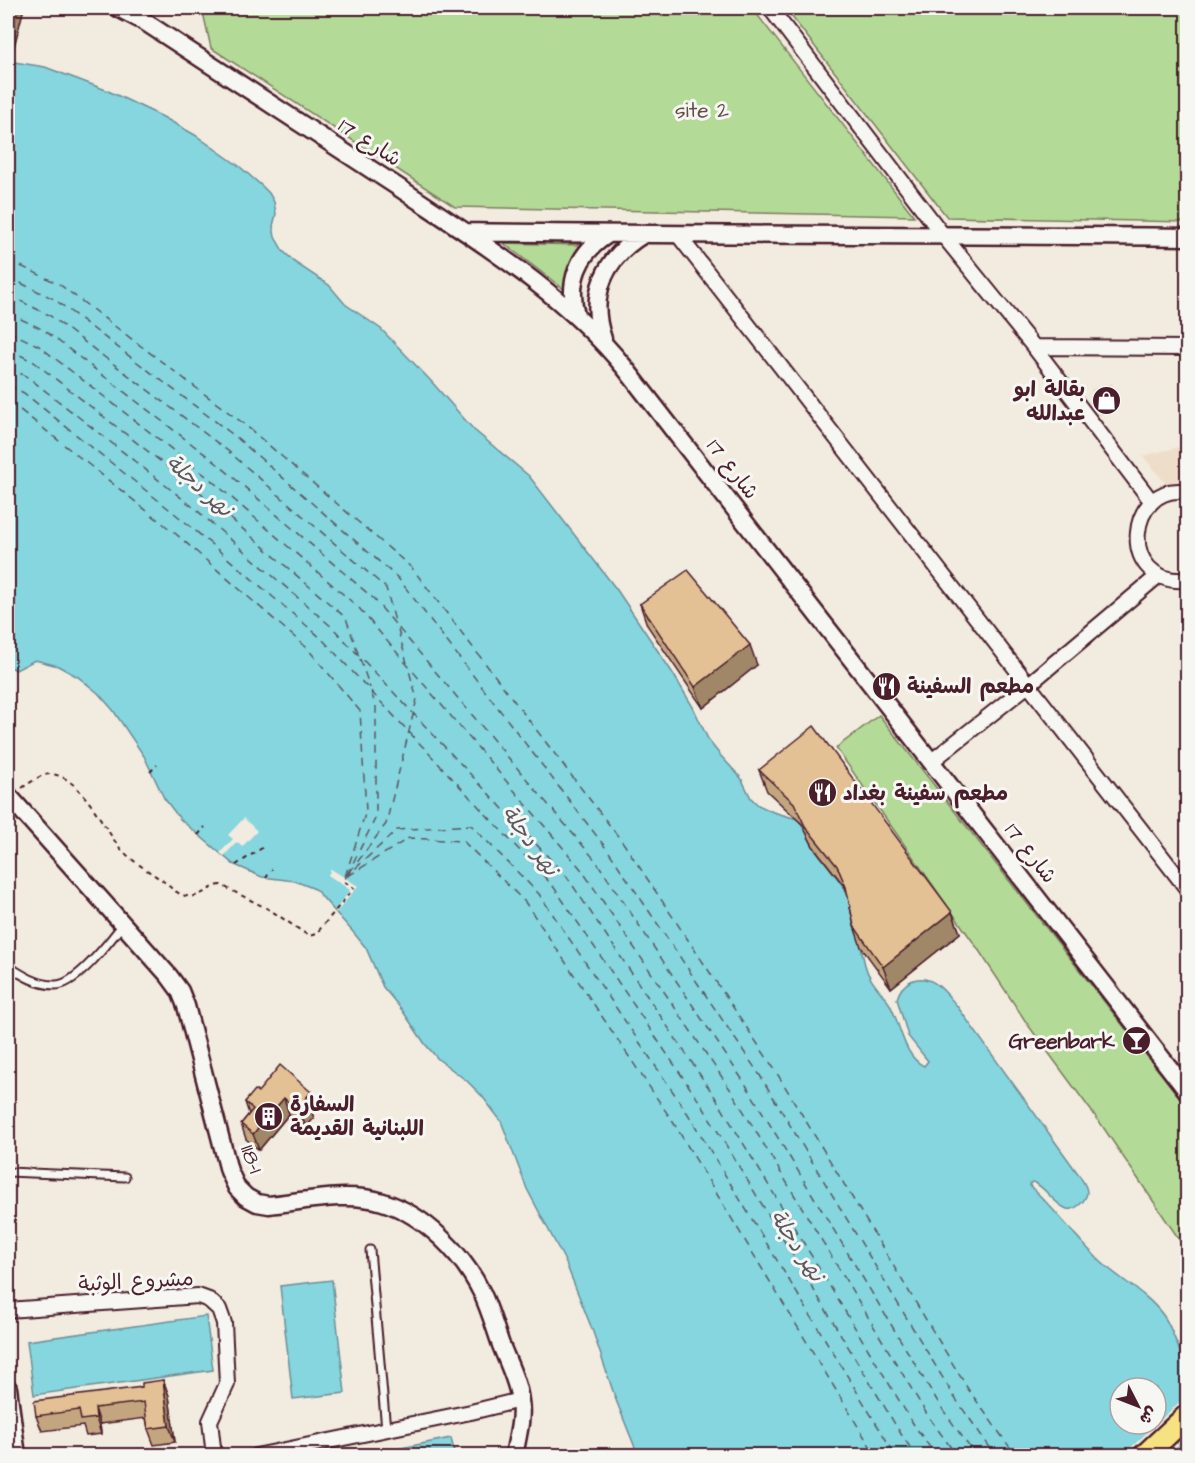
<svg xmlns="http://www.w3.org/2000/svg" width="1195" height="1463" font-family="'Architects Daughter','Playpen Sans Arabic',sans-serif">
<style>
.built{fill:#eedec9}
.green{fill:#b3da97;stroke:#7e7c61;stroke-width:1.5}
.water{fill:#85d6de;stroke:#6d8d96;stroke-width:1.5;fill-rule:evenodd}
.pier{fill:#f2ebdf}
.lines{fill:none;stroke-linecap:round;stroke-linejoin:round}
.ferry{stroke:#5c5661;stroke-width:1.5;stroke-dasharray:8 6;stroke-linecap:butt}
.service-casing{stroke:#4a1f2b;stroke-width:11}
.minor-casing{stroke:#4a1f2b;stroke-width:18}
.tertiary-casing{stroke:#4a1f2b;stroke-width:21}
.primary-casing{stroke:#4a1f2b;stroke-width:26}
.path{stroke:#4a1f2b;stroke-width:2;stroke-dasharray:4.5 4.5;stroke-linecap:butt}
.service{stroke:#f6f6f2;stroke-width:7}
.minor{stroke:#f6f6f2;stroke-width:14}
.tertiary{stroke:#f6f6f2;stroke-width:16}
.primary{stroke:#f7e281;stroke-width:21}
.wall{fill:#c3a680;stroke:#4a1f2b;stroke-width:1.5}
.shaded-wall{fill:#9f8768;stroke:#4a1f2b;stroke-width:1.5}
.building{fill:#e3c195;stroke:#4a1f2b;stroke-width:1.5}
.labels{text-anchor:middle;stroke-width:6;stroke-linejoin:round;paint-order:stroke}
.park-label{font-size:21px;fill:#644e46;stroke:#f6f6f2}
.street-label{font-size:21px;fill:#4a1f2b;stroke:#f6f6f2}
.poi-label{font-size:21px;font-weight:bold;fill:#4a1f2b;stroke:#f6f6f2;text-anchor:start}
.water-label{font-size:22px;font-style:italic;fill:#5c5661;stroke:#f6f6f2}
</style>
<rect width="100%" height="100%" fill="#f2ebdf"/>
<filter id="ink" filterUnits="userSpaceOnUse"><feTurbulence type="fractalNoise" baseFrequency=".0167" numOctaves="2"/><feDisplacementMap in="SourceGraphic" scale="12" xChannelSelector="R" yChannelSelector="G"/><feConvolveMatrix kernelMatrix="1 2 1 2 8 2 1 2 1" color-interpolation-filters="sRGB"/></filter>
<g filter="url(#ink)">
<path class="built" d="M1112,383L1118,408L1099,416L1091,389Z
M1187,445V483H1165L1143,456Z"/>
<path class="green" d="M202,8H752L914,216L455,207L211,48Z
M785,8H1187V222L947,217Z
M503,243L581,245L582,246L571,264L565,290Z
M879,715L1187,1107V1251L1101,1124L1028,1025L978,949L836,748Z"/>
<path class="water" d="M8,61L45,67L106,90L163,117L195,135L239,166L262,186L269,193L274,202L276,214L273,226L275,237L283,251L297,264L329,285L345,304L381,329L430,380L474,430L529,476L617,590L672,672L693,707L709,741L720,755L741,778L751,798L758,805L773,812L797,819C806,827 806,837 813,846C827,867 845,883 853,907C859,926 860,946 865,965C869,981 880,990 889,1003C900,1021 903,1057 924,1066L928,1061L908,1036L897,999C899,991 903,985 911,981C932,972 946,993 957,1006L1079,1175C1082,1180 1087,1186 1087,1192C1087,1200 1075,1211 1067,1209C1053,1204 1046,1187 1033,1182L1030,1183V1186C1055,1209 1075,1237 1100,1261C1120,1280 1146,1292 1163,1315C1174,1330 1177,1350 1187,1365V1455H638L616,1400L592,1329L565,1261L527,1189L501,1121L482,1096L467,1081L438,1059L425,1044L402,1010L383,987L366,948L353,932L315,889L295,881L262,877L233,864L180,819L164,798L144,756L113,710L98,693L78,677L58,666L35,660L16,670L8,666ZM1120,1388H1156V1424H1120Z
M332,1280L345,1393L293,1399L280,1286Z
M206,1316L213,1370L34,1395L27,1341Z
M451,1438L455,1455H367Z"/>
<path class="pier" d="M244,818L257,831L242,847L237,842L224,856L220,853L233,839L228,835Z
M331,869L358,886L336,913L335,911L350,890L328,875Z
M1187,1395V1436L1166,1456L1123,1455Z"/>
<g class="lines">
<path class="ferry" d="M8,260L59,284L244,424L412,568L624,844L775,1070L968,1389L1016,1456
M8,277L54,299L236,437L398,578L609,852L761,1077L955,1398L996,1456
M8,295L49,315L228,451L386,588L396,625
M8,313L44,330L219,465L373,598L596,861L746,1085L941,1407L976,1456
M8,331L39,346L210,479L359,608L581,869L732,1092L928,1416L957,1456
M8,349L34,362L201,493L346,618L370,688
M8,367L29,378L193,507L333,628L567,877L717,1100L914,1425L936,1456
M8,385L24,393L184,521L321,638L553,886L703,1107L901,1434L916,1456
M8,403L19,409L176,534L307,648L360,711L366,811L345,877
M398,630L407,663
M349,873L386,824L417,699L408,667
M347,875L376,817V707L371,692
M348,876L409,838L463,841L525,902L673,1122L876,1456
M345,878L397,830L471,825L539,894L688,1114L896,1456"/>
<defs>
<path id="service" d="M8,966C22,975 37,985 55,985C76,986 110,941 123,924
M8,1172L125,1177
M370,1250L386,1429"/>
<path id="minor" d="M770,8L942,234L1034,347L1152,502
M679,236L1188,890
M1034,347L1188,348
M1188,492C1127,480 1115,587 1188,580
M932,761L1028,685L1159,575
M8,1310L198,1296L209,1300L219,1309L224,1323L227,1384L210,1421L214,1456
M256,1456L471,1412L520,1400"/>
<path id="tertiary" d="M118,8L145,22C230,78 316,133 401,189C480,242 564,293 625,368L1188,1092
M465,232C706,236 947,234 1188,237
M576,315C567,282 578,253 607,235
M603,339C588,295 604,258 644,234
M8,795L169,976L180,991L186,1006L229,1171L237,1188L246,1197L257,1203L269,1205C306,1201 347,1191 383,1202C425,1215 463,1254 482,1293C490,1310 495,1328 501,1345C508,1363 518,1382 520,1401C523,1419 517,1438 514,1456
M8,1388L17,1456"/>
<path id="primary" d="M1144,1456L1188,1415"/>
</defs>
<use href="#service" class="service-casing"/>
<use href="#minor" class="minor-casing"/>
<use href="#tertiary" class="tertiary-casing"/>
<use href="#primary" class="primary-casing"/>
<path class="path" d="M150,772L157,765
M22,788C30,783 40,774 51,774C80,776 103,826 119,847C131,861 149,871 163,881C170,887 178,895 187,896C200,899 209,886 221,885L270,910L309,936L316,934L354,888L343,881L345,878
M198,835L205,827
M236,865L262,848
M266,878L272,869"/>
<use href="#service" class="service"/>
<use href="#minor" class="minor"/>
<use href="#tertiary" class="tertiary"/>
<use href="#primary" class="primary"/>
</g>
<path class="wall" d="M8,8L14,47L8,51Z
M640,604L757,665L703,708L647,625Z
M759,770L952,912L960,933L891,988L861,947L854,926L847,892L845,887L813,846L802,824L767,791Z
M258,1092H311L317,1107L312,1113L314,1118L306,1127L289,1114L259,1150L246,1139L241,1124L249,1114L245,1102Z
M163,1380L169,1396L175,1442L154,1445L148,1429L146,1418L100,1424L101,1434L86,1436L83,1426L42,1431L36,1416L142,1387Z"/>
<path class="shaded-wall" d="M13,8H24L14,47L8,28Z
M750,645L757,665L703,708L695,687Z
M952,912L960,933L891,988L883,967Z
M311,1092L317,1107L312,1113L314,1118L306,1127L300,1112L305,1099Z
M284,1098L289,1114L259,1150L253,1134Z
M163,1380L169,1396L175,1442L169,1426Z
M95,1408L100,1424L101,1434L96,1418Z"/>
<path class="building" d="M8,8H13L8,27Z
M688,570L750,645L695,687L640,604Z
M814,726L952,912L883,967L854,926L846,887L837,866L805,826L794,803L759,770Z
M280,1065L311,1092L305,1099L308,1102L300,1112L284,1098L253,1134L241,1124L253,1109L245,1102L255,1090L258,1092Z
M163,1380L169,1426L148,1429L144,1402L95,1408L96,1418L81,1420L79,1410L36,1416L34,1401L142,1387V1383Z
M252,1450L253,1455H232L231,1452Z"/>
</g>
<defs>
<symbol id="shop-disc" viewBox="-11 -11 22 22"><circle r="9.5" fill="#4a1f2b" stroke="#f6f6f2"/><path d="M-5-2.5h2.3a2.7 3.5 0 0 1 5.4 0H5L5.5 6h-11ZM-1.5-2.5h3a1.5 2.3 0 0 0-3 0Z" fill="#fff"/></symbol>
<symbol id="restaurant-disc" viewBox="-11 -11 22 22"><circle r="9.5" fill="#4a1f2b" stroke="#f6f6f2"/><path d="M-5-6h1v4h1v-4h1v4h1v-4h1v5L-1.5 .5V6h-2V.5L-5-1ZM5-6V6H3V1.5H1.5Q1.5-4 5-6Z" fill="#fff"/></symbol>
<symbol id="bar-disc" viewBox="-11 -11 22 22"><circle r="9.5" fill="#4a1f2b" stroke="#f6f6f2"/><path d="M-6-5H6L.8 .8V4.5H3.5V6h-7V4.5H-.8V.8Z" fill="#fff"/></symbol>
<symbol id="building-disc" viewBox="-11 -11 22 22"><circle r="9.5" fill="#4a1f2b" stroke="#f6f6f2"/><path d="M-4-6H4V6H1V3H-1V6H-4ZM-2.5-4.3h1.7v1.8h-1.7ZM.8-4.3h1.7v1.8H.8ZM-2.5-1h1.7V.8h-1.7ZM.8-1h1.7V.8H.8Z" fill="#fff"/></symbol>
</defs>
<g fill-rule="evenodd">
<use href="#shop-disc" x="1090" y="384" width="33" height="33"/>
<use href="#restaurant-disc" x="870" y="670" width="33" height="33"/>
<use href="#restaurant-disc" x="806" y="776" width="33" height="33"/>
<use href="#bar-disc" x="1120" y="1024" width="33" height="33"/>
<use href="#building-disc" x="252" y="1100" width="33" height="33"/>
</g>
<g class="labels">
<g class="park-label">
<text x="702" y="117">site 2</text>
</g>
<g class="street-label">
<text transform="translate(370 142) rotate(33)" y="7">شارع 17</text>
<text transform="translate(733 469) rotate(52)" y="7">شارع 17</text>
<text transform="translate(1031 853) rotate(52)" y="7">شارع 17</text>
<text transform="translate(252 1159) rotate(69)" y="7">118-1</text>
<text transform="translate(136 1281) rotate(-3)" y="7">مشروع الوثبة</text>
</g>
<g class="poi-label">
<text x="1085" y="396" text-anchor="end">بقالة ابو<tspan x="1085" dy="24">عبدالله</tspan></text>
<text x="907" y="693">مطعم السفينة</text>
<text x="843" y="800">مطعم سفينة بغداد</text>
<text x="1115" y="1048" text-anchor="end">Greenbark</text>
<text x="290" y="1111">السفارة<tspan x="290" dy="24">اللبنانية القديمة</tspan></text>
</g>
<g class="water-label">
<text transform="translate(200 485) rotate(42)" y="8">نهر دجلة</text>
<text transform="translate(531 840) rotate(54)" y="8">نهر دجلة</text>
<text transform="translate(798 1245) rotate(57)" y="8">نهر دجلة</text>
</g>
</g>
<rect width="1195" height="1463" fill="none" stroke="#f6f6f2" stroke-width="30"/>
<rect x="15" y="15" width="1165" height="1433" fill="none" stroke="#4a1f2b" stroke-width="2" filter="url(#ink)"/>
<g transform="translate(1138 1406) rotate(132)"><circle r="28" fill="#f6f6f2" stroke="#b1a0a2" stroke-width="1.5"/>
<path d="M0-4.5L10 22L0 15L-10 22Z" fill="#4a1f2b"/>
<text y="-9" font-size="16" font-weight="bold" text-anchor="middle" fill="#4a1f2b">ش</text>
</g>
</svg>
